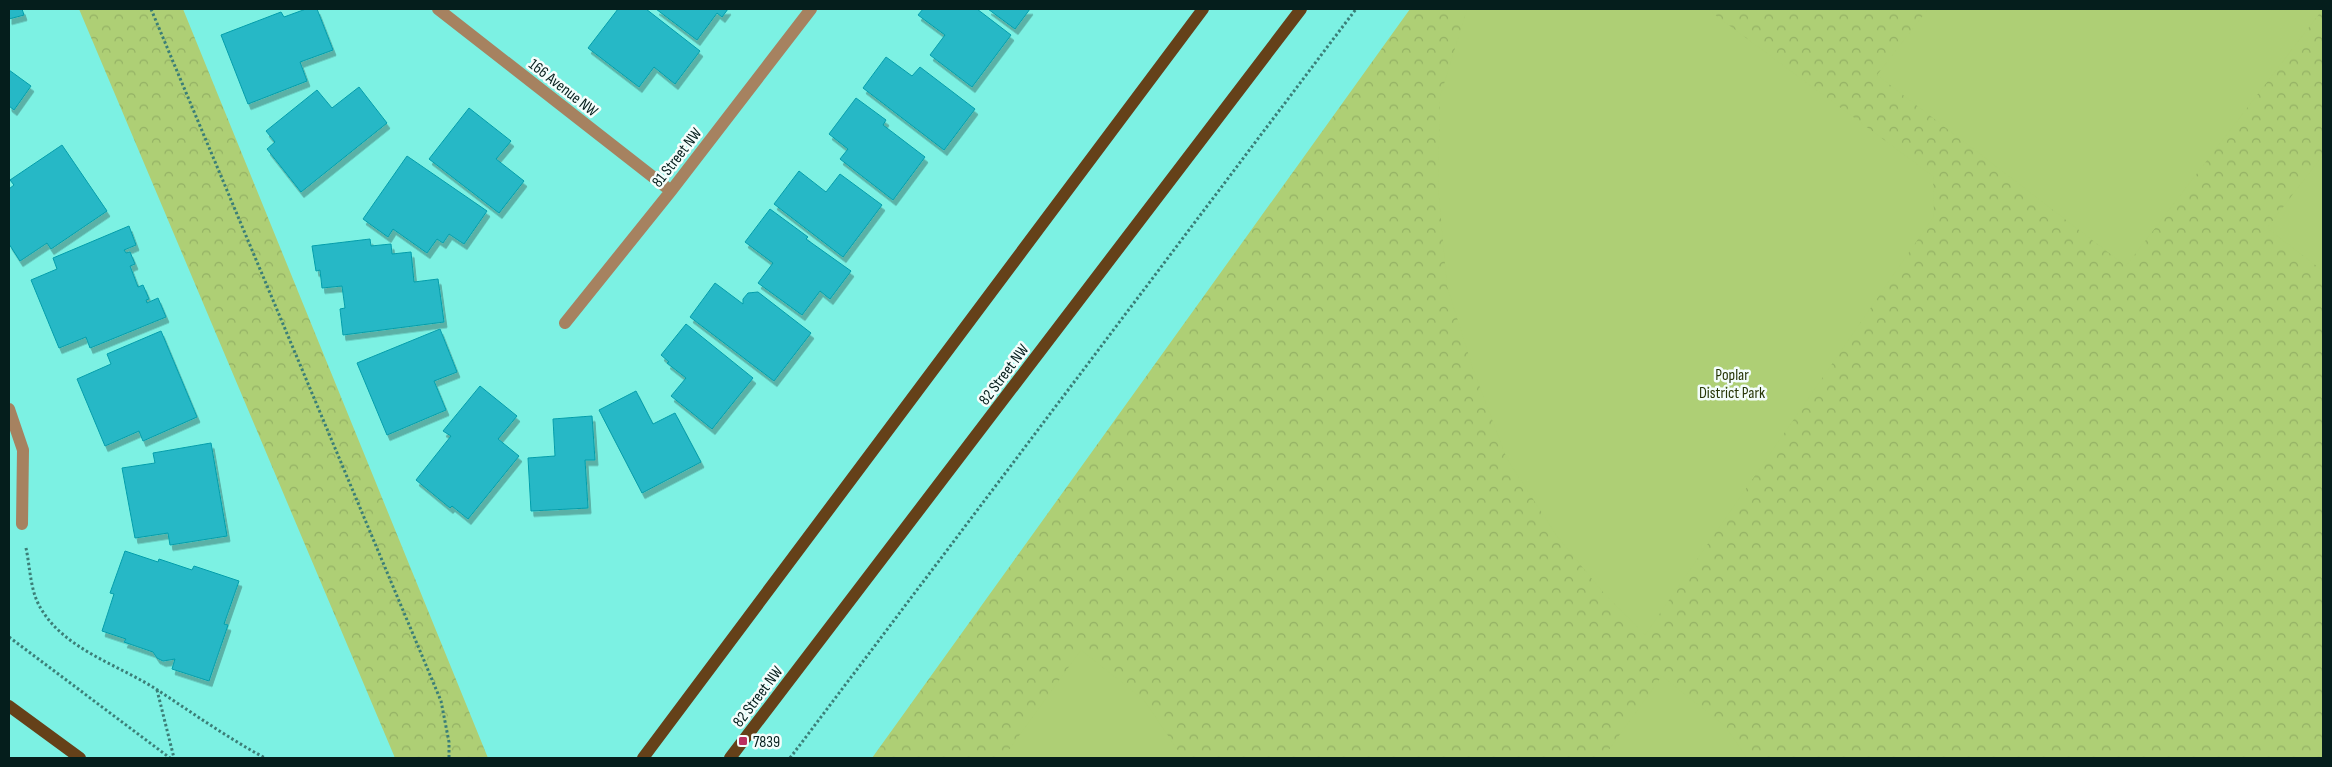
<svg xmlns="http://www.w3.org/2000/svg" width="2332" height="767" font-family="'Sofia Sans Condensed',sans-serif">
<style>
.forest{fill:url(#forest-crowns)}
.pitch{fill:#aecf75}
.building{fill:#27b8c6;stroke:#069eab;filter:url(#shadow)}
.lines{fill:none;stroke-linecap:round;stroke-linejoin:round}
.path{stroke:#3b7e77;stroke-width:3;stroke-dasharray:2.5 2.5;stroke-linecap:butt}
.minor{stroke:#a68260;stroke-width:12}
.major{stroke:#654119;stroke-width:12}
.poi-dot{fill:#bc2e5f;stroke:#f3fdfb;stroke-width:2}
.labels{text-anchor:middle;stroke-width:5;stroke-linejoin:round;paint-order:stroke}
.street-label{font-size:16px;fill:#051e1c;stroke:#f3fdfb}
.park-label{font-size:16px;fill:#273607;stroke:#f3fdfb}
.poi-label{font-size:16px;fill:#051e1c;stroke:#f3fdfb;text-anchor:start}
</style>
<defs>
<pattern id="forest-crowns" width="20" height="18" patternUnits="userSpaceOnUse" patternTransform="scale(1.25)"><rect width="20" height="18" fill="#aecf75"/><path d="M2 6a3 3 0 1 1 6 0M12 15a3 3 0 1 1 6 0" fill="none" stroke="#94b165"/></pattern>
<filter id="shadow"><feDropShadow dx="3" dy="5.5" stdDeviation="0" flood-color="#0004"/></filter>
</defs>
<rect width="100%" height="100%" fill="#7cf1e3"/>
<path class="forest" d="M79,9H183L488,758H395Z
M1410,9H2323V758H872Z"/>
<path class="pitch" d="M1467,9H1707L1933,176L1934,216L1645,635L1601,590L1557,536L1507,459L1473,369L1447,286L1438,187L1440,97Z
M1928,9H2323L2126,266L1877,75Z
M2323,155V271L2267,228Z
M1081,650L1144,700L1183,758H1003Z
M1662,676L1725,726L1747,758H1603Z"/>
<path class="building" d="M9,9H22L24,15L9,19Z
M306,9H317L333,50L300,62L307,81L248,104L221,35L281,12L284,17Z
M618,9H646L700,51L675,84L654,67L639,87L588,48Z
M656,9H728L722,17L717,13L697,40Z
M923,9H977L1011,35L972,87L930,55L945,35L918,15Z
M988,9H1030L1015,29Z
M886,57L912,76L920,67L975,109L944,150L863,88Z
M9,70L31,86L14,110L9,106Z
M359,87L387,123L301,192L267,149L275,142L266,131L317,90L332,108Z
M856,98L886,120L883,125L925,157L893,200L840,159L848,149L829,134Z
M469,108L511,141L496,159L524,181L499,213L429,159Z
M62,145L107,211L51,249L47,243L20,261L9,244V189L14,185L10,180Z
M407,156L487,211L464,244L449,234L443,243L437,239L427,253L393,229L388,237L363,219Z
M799,171L826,192L840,174L882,205L843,257L774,204Z
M770,209L808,237L806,239L851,271L830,299L820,291L802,315L758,283L773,263L745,242Z
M129,226L136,245L124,250L126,253L130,252L135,264L130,266L138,287L143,285L149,299L146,300L147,303L158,298L166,317L90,348L86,337L59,348L31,280L57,269L53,258Z
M370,239L371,246L391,244L392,254L411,252L414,282L438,279L444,322L343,335L340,309L345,308L342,286L322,288L320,270L316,271L312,246Z
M715,283L743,304V299L748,293L758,292L811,333L774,381L690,317Z
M686,324L753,378L712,429L671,396L686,378L667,363L669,362L661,355Z
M440,329L457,372L434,381L446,410L387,435L357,363Z
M161,331L197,417L143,441L139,431L105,446L77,379L111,364L107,354Z
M480,386L517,416L498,439L519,456L468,519L452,506L450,508L416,480L451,436L443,431Z
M636,391L653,424L675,413L701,462L642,493L599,410Z
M592,416L595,460H585L588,508L531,511L528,458L555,456L553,419Z
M211,443L227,536L170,545L168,533L135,538L122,468L155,463L153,453Z
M125,551L158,562L159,559L192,570L194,566L239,581L224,624L228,625L209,681L172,669L175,659L163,661L157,658L153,652L124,642L126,639L102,631L114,594L110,593Z"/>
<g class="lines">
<path class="path" d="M151,9L441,701L449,742V758
M26,548C30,566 30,590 40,607C64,650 120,665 159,691C194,714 228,738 265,758
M9,637L170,758
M157,690L174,758
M790,758L1356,9"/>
<path class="minor" d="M438,9L671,191
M565,323L671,191L811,9
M9,409L23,450L22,524"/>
<path class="major" d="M9,706L80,758
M643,758L1203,9
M730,758L1301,9"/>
</g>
<rect class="poi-dot" x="738" y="736" width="10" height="10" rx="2.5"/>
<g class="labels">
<g class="street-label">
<text transform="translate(564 87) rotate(38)" y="6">166 Avenue NW</text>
<text transform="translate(676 157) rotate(-52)" y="6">81 Street NW</text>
<text transform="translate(1003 374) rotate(-53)" y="6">82 Street NW</text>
<text transform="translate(757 696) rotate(-53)" y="6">82 Street NW</text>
</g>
<g class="park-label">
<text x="1732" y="380">Poplar<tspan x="1732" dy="18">District Park</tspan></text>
</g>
<g class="poi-label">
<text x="753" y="747">7839</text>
</g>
</g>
<rect width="2332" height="767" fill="none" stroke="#051e1c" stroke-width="20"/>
</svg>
